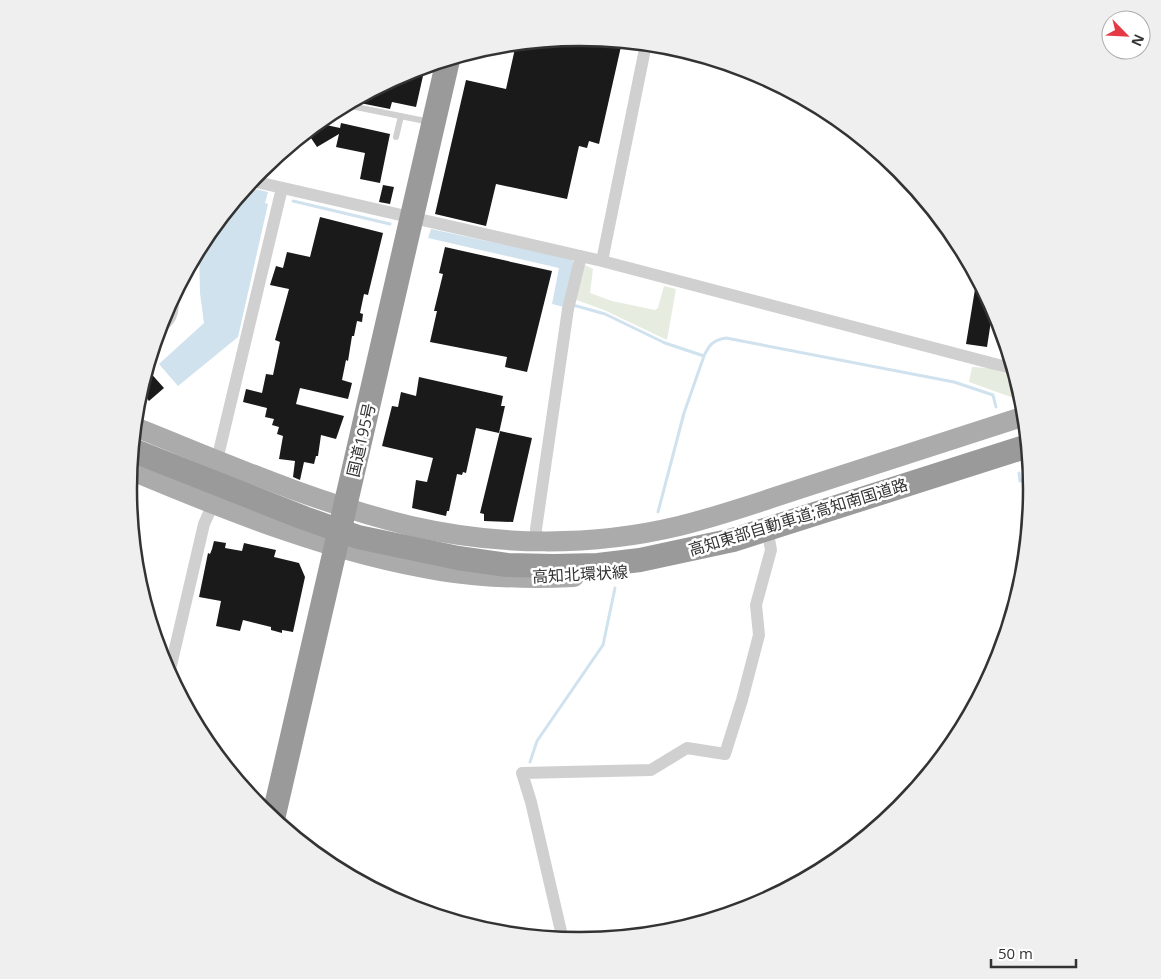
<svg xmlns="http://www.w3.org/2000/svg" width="1161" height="979" font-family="'Open Sans','Noto Sans JP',sans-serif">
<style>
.green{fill:#e6ecdf}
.water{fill:#cfe2ee}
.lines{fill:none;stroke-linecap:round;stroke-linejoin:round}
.stream{stroke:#cfe2ee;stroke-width:3}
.building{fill:#1a1a1a}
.lane{stroke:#d0d0d0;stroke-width:6}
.street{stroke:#d0d0d0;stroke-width:12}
.primary{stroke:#ababab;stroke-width:20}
.highway{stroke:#9a9a9a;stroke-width:24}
.highway-bridge{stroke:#9a9a9a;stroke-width:24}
.labels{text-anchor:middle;stroke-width:5;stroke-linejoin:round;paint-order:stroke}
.street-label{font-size:16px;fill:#333;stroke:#fff}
.rim{fill:none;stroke:#333;stroke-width:2.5}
</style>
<rect width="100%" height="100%" fill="#fff"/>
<path class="green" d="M583,264L593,269L590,293L612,301L655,310L658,308L664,286L676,289L667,340L604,310L574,299Z
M972,367L989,368L1016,377L1021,392L1011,397L969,382Z"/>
<path class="water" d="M247,187L268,192L265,203L268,204L238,337L178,386L159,364L204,323L200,293L199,249L205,238Z
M431,229L571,259L575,264L564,307L552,304L559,268L428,238Z"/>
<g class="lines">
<path class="stream" d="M293,201L390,224
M573,305L605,314L665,343L704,356C709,345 713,340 726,338L954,382L993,395L996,407
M1019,473L1020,481L1031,478
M658,512L684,413L704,356
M530,762L537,741L603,645L615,588"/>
</g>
<path class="building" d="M581,38L622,42L599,144L589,141L587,148L579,146L567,199L496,184L486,226L435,214L466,80L506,89L516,44Z
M425,67L416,107L392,102L390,109L360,103L361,97L408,72Z
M317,123L340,128L341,123L390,134L380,183L360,179L365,153L336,147L339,134L317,147L307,132Z
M383,185L394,187L390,204L379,202Z
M320,217L383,233L368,295L364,294L360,313L363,314L362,322L357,321L354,336H352L348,361L346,360L342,380L352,383L348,399L300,388L296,404L344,416L336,439L321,435L318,456H316L314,464L304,462L300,480L293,477L295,461L279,459L283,436L277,434L279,427L272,425L274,419L265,417L267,408L243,402L246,389L262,393L266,374L273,375L280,342L275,340L289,289L270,285L276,266L283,268L287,252L310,257Z
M445,247L552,271L527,372L505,367L507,357L430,342L437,311H434L443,274L439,273Z
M977,277L993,308L987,347L966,344Z
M147,369L164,388L149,401L140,390Z
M419,377L503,396L501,406H505L499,433L476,428L466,473L463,472L462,475L457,474L449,511H447L446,516L412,508L416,480L427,482L433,458L382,446L392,406L398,407L401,392L416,396Z
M500,431L532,438L513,522L484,521V514L480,513Z
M214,541L226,543L225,548L242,551L244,543L276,550L274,557L299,563L305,577L293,632L282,630V633L271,630V627L243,620L240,631L216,626L221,601L199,597L208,553L210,554L212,549Z"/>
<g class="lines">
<path class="lane" d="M498,46L504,47
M346,105L430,122
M396,137L401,116"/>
<path class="street" d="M252,181L602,261L1014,369
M602,261L646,44
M159,329C169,321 175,314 172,300
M217,460L282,188
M537,541L536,529L568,309L581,256
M169,674L204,524L213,504
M563,940L531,802L522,773L651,770L687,748L725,754L742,700L759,635L756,605L771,550L769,539"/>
<path class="primary" d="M135,427C225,463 315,503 411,526C498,546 592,547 679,526C727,514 774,497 821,482C889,460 957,438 1025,416
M130,470C230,512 334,554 441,571C485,578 530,579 574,577"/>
<path class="highway" d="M273,819L448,60"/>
<path class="highway-bridge" d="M132,450L304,518L358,537L458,558L507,565L554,566L598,565L640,560L733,540L1028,446"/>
</g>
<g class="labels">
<g class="street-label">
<text transform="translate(361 440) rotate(-77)" y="6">国道195号</text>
<text transform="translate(798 517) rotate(-17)" y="6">高知東部自動車道;高知南国道路</text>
<text transform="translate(580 574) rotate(-3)" y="6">高知北環状線</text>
</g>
</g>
<path d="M0 0H1161V979H0ZM137 489a443 443 0 1 1 886 0a443 443 0 1 1-886 0Z" fill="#efefef" fill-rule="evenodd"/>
<path class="rim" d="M137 489a443 443 0 1 1 886 0a443 443 0 1 1-886 0Z"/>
<g transform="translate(1126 35) rotate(114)"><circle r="24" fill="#ffffff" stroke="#adadad"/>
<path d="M0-4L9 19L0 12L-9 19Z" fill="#e63946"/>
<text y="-8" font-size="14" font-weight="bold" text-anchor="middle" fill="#333333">N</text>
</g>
<path d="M991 959v8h85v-8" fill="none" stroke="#333333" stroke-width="2.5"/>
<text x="998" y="959" font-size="15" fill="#333333" stroke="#ffffff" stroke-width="4" paint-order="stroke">50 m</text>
</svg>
